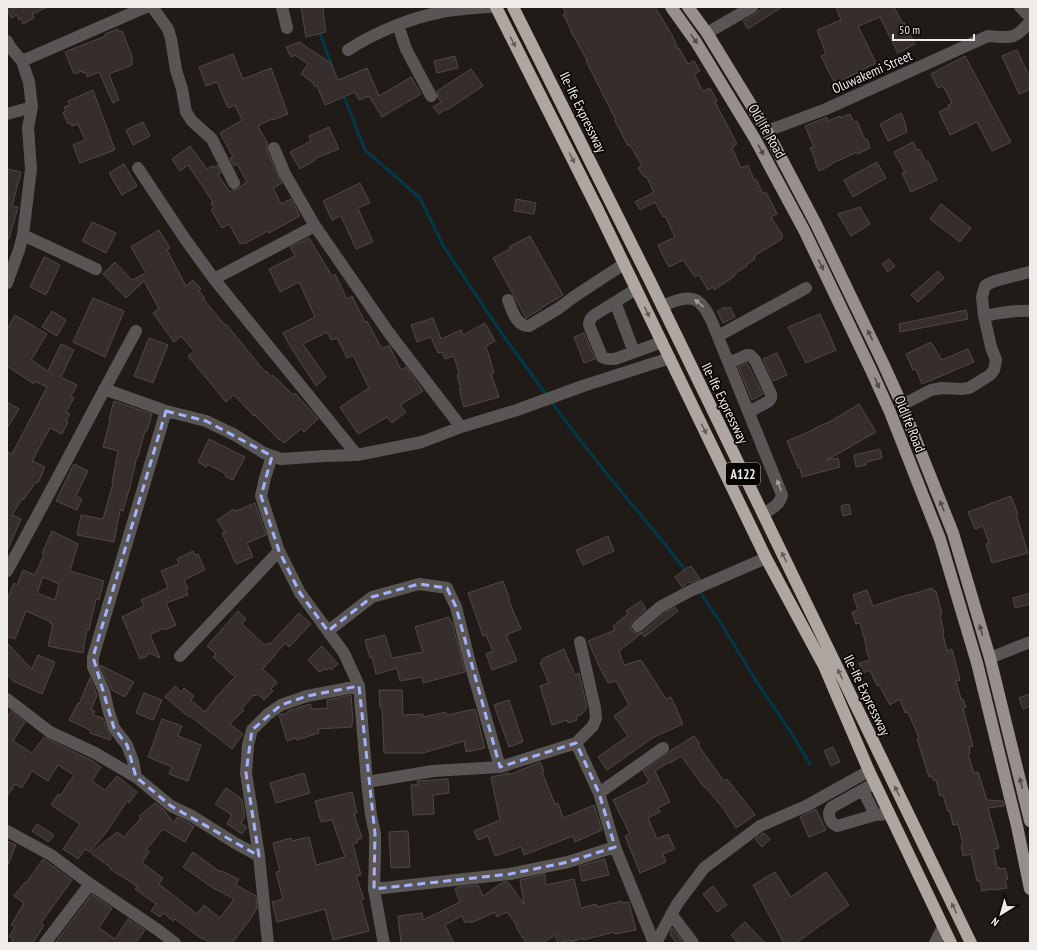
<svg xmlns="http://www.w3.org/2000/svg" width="1037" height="950" font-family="'PT Sans Narrow',sans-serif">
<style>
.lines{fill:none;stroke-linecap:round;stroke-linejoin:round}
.stream{stroke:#01384a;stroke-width:3}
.building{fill:#362e2c;stroke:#514846;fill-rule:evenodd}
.minor{stroke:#595554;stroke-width:12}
.major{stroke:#978f8c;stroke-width:12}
.highway{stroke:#afa6a2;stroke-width:12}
.oneway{fill:#504a48}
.oneway2{fill:#645e5b}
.oneway3{fill:#a4a09e}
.marked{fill:none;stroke:#a3b2fd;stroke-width:3;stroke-dasharray:8 5;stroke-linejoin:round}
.labels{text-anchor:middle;stroke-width:3.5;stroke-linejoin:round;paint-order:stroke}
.shield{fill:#080605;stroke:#aaa6a4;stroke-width:1}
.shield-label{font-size:13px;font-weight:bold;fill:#efebe8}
.street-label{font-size:14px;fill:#efebe8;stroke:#080605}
</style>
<rect width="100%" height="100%" fill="#201b16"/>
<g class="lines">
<path class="stream" d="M319,31L332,66
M343,94L365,150L420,198L444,247L498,328L547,396
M550,400C575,435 602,468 629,501C649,525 669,548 687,573
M699,591L717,617L758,684L792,734L810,764"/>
</g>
<path class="building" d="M7,7H48L32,14L34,18L23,24L21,19L19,20L17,15L11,18L7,9Z
M301,7H324L323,12L326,32L306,37Z
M563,7H655L672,35L678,49L679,48L688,64L694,61L700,71L694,74L703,91L710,88L717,101L715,102L737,144L733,146L734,147L732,148L741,168L748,165L754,180L756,179L763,194L766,192L777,214L771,217L783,236L781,238L782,239L754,256L755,259L746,265L747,266L734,274L735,276L714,290L713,287L708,290L699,275L695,277L683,260L669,267L662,254L658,245L675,237L665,216L663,217L655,202L640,210L635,202L654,192L646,176L644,177L638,168L642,166L630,145L628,146L615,121L616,120L586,61L587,60L570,30H571L563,14L566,13Z
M764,7H782L748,29L743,21L756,13Z
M836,7H894L904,26V22L915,44L898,53L880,17L858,26L876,63L835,84L821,56L826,54L817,30L841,20Z
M118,29V32L122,31L132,56V65L109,74L119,100L113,103L99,72L87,77L86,72L83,73L82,71L74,74L65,52L103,37L105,35V34Z
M299,42L331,63L338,80L367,68L379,96L411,77L421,94L382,117L369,96L359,100L355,92L325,105L317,86L315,87L312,82L301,74L308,64L295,55L291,57L286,47Z
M1017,50L1030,78V89L1019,94L1002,56Z
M233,54L243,79L271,68L288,114L273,120L272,119L258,126L268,144L267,147V151L282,183L273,188L281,204L291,199L300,216L269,233L268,231L244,244L243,242L240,244L229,224L222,228L211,210L214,208L211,203L213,202L188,165L180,171L172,159L190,146L207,169L212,166L213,168L217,165L221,173L218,175L230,192L233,190L238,189L241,186L247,182L237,164L234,166L230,158L233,157L220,133L242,120L235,105L228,108L217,82L206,86L199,67Z
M455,56L458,68L437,73L434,61Z
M965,56L1011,142L992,151L977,122L950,135L939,112L949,107L948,105L952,103L943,86L938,88L931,74Z
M471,69L483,86L447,110L446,109L439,114L433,107L441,102L438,98L437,91Z
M93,90L115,150L80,163L73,145L85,140L78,124L72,126L71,123L68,124L63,112L66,111L64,107L70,105L68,101Z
M901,113L905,122L907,132L888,141L880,124Z
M850,114L854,122L857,121L865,140L867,139L870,148L858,154L857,152L831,164V165L819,171L815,162L816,161L810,148L814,147L805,126L827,117L828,121L840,116V118Z
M143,122L150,136L133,145L126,130Z
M329,127L339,149L314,159L315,160L300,169L290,152L311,141L309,136Z
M913,142L917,150L919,149L926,162L928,161L937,180L911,192L902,173L905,172L894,152Z
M877,162L886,178L853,197L844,180Z
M124,164L137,186L122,195L109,173Z
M7,169L21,172L12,206L18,207L9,239L7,238Z
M360,183L370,203L358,208L373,242L356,249L341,216L332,220L323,201Z
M516,199L536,203L534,214L514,211Z
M941,204L971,228L960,242L930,219Z
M860,207L870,224L851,236L838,214Z
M92,222L116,233L106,253L82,241Z
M159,230L170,248L167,250L186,286L193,280L201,289L199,291L205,298L203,299L225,325L226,324L265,372L266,371L272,377L273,375L293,395L295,393L318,419L304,432L301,429L284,443L280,439L279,440L260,420L255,415L254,416L234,395L226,402L188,356L194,351L181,336L174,342L153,313L159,309L144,281L126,298L103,274L115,262L132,280L146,273L131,247Z
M530,236L563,295L541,308V309L526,318L493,258L510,249L509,247Z
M309,238L332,276L335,274L347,299L352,296L365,322L367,321L382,349L389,345L401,370L406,367L423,391L400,405L406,412L392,423L387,417L358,434L340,407L369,388L353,355L347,358L337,338L331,340L327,332L303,344L326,377L316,386L290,346L283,333L315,317L299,282L280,292L269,269L295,256L290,247Z
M44,257L60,265L46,295L30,287Z
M889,259L895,266L888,272L882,264Z
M938,271L944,278L918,302L911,295Z
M93,298L124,311L105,357L73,342Z
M725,307V309L730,307L735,317L723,323L717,311Z
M966,310L968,319L900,332L899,324Z
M52,311L66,320L57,336L42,327Z
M820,314L836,350L806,363L788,327Z
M15,315L47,334L31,360L48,371L61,344L74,350L61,377L77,385L71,396L74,398L66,412L70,414L66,421L68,422L62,434L50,428L32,461L45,467L38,483L36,482L23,500L22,499L12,515L21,519L7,551V452L12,454L47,387L35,381L34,384L7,366V329Z
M433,318L441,339L461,330L463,335L485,323L495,341L486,346L494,373H491L499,397L464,407L459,389H461L457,375L459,374L454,356L445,359L442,352L438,353L431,337L417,342L411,325Z
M584,333L595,359L584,363L574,337Z
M149,338L168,345L153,383L134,376Z
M931,342L942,360L968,349L974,362L922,384L916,369L913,370L906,354Z
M777,353L787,375L773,381L763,359Z
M747,363L763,394L752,400L738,367Z
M114,401L152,414L147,431H145L138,457L137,456L130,487L123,511L120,510L114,542L77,535L81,515L103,519L113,483H112L118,451L103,447L110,421L109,420Z
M7,402L19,409L7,428Z
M859,404L876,432L827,460L838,458L840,467L802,477L800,468H798L787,441L813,430V429L831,421Z
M209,439L245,457L233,480L225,476L226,474L207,464L206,467L198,462Z
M880,449L882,458L866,462V465L856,467L854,455Z
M74,464L88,471L76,496L82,499L77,510L56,501Z
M1011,496L1018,514H1016L1028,553L992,563L986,544L989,543L983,526L975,529L968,512Z
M255,503L266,535L247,543L253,557L236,564L222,533L225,532L217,520L234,509L236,511Z
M849,504L851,514L843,516L841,506Z
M52,531L78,544L70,571L104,581L99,600L96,599L89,630L87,629L83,653L48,646L53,624H50L51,622L26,611L15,639L7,637V600L14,583L17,585L23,570L35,575L44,554L42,553ZM43,577L59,584L55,600L37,593Z
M608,536L614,551L583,565L576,550Z
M193,551L195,555L198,554L205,570L184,580L188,589L186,590L188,595L166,603L176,625L165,630L164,628L150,635L160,658L149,653L147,656L140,659L122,617L144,606L141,600L168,588L161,571L179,564L177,559Z
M691,566L700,579L690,583L689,582L682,587L675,577L688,567V568Z
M503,581L510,600L509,601L521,629L506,635L517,661L492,670L486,654L493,651L486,635L483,636L468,593Z
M932,588L933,591H936L942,614H940L944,634H943L947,651L952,649L960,680L956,681L961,699H963L966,707L963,708L973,746L969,747L970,753L968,754L974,773L978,772L987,800L1003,801L1004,806L988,808L999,848L994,849V851L997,868L999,867V869L1005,868L1008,879L1005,880L1007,888L993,890L992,889L982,891L980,881H977L971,854L963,856L961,845L963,844L958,824L953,825L950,811L948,812L943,795L940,796L936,780L934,781L932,776L929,777L917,739L919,738L908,712L905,713L900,699L890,705L879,685L877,686L870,670L863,673L859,663L870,660L867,653L865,641L860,623L856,624L852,612L858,610L853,595L867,590L873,606L910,594V595Z
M1030,593V604L1015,608L1013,598Z
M641,601L646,609L631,623V627L632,631L636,633H640L643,632L664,613L675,607L678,611L644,637L642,633L619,651L624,665L641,660L666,699L671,697L683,724L654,737L607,770L598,757L628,736L614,716L629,705L616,681L608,683L599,666L588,641L615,630L613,626L628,614L626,611Z
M238,611L246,619L242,624L265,645L268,643L270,644L299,613L311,624L289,647L285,643L263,669L277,682L271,689L273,691L264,700L258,694L255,696L254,695L242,708L244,710L230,724L243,734L232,749L190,716L189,717L165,697L175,686L181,692L184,688L194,696L191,700L205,712L217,696L235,677L213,657L216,654L207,646Z
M449,617L451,622H452L465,672L423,683L422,677L400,681L397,668L376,674L372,657L370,658L365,640L385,635L392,658L423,652L415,627Z
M7,643L32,669L38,655L55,662L42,694L13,681L7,674Z
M322,646L338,664L331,670L329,668L327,670L325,669L319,672L308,660Z
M564,649L575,675L579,673L587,707L582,714L576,717L577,720L568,723L567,720L552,725L540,686L549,683L540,663L542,662V659Z
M100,665L134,682L125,697L112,690Z
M90,678L97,695L91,710L95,711L93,715L103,718L107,730L111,736L110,740L90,733V730L69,720L78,703L79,704Z
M379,690H402L403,715L423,714V717L446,712L447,715L475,709L485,748L466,752L464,741L423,753H384L382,708H380Z
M144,693L162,700L153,720L136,713Z
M1030,694V706L1023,709L1019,698Z
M351,695L353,721L352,722V727L318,729L319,733L297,740L296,738L287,741L279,715L288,713V711L310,704L312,709L328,708L327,700Z
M509,700L523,742L509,747L494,705Z
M11,711L25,722L13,741L32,753L44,737L86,758H88L101,767L92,781L105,790L117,776L137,792L129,803L127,801L108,830L90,852L85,849L78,859L63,849L80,824L51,805L58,794L60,796L74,775L58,765L48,781L32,771L22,788L15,784L7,797V718Z
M162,719L182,726L178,736L201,745L188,781L169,774L172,767L148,757Z
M694,736L700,744L698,745L724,781L727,779L746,803L755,815L736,828L723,808L705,787H704L681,756L670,763L669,762L655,771L670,802L658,808L660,812L648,818L657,839L668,834L675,849L663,854L666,862L640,873L625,836L630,834L613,800L648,783L647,781L649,780L643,771L667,754L670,751Z
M833,747L840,762L831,766L824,751Z
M540,762L544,771L542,772L555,804L558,803L563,818L594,805L602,830L575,842L573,836L524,855L521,847L495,856L488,836L478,840L474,831L500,820L491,777L509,773V775Z
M304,773L310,793L276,803L270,783Z
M448,779L449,793L433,795L434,814L413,815L411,785H418L417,781Z
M226,788L242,799L245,816L241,823L247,827L242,834L227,824L232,815L215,804Z
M352,792L357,813L354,814L362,838L357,840L358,842L353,844L361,875L356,876L364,899L361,900L369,931L333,940L325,909L277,922L272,902L283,899L276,872L280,871L273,843L291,838L292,841L309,837L316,865L345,857L332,820L321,822L315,801Z
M155,803L163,809L174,823L177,817L194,826L185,842L163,829L146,850L149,852L142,863L163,878L159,884L197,914L204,905L220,918L234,899L213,888L183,867L193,852L220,872L221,871L239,879L236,885L256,896L257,908L252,917L232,943H211L203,938L202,939L175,919L173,921L163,913L160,917L151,911L156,904L135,889L137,886L110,869L111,868L91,853L117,832L124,837L141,818L139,816Z
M816,809L826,830L809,837L800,817Z
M37,824L54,835L49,842L32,831Z
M408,831L410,867L391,868L389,832Z
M764,833L770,839L762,847L755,839Z
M7,841L16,845L7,867Z
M43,859L72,880L41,923L44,925L33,943H11L13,939L9,937L15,927L11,925L24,903L14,896L25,882L26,883Z
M605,859L609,875L582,881L579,866Z
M775,872L791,897L826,872L849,905L796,943H784L753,885Z
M545,874L546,885L574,879L581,908L596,904L597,907L622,901V903L629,902L636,930L615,934L614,932L583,940V938L570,942V940L558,943L555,935L543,943H526L516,927L517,926L507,912L497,917L495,912L471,923V921L465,923L462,916L445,925L454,943H401L398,916L422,913L423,920L460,902L455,889L458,887L478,885L483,896L503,882H508L524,904L520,880Z
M713,886L727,905L717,912L703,894Z
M92,894L112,908L99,928L115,939L128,919L145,930L136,943H55Z
M745,922L765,943H738L731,935Z
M672,928L684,943H676L670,934Z"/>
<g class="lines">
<path class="minor" d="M149,7L153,8L168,29L171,39L176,70L182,89L186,112L192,121L212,139L234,183
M282,7L287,28
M1020,7L1030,17
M398,25L406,49L431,96
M707,33L752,7
M7,41L10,47L22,61L29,82L32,107L28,128L31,169L23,235L19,250L7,283
M348,50C375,32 411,18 442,12C458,9 475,8 491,7
M22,61L146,7
M7,114L32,107
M767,131L826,109L988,36C1010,38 1016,40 1030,21
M274,148L285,174L315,226L389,333L461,427
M138,168L183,236L214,279L357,455
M23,235L96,269
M214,279L315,226
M636,289L593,316C590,319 589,321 589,325L602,357C606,360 610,359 615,359L662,342
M508,300C512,310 516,326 529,326L559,308L575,296L624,264
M615,302L634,352
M662,306C673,302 690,293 700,303C705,308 709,315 712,322L782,495C780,505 771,509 763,514
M984,316C1000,313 1014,310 1030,311
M718,336L806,288
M729,363L747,355H750L755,360L771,394V398L769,401L749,412
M104,389L166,411L206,421L235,435L264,453L281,459L325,456L357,455L422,442L461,427L517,410L583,386L670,358
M902,405L931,390L942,388L961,389L969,388L974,385L990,375L994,370L996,360L991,347L984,316L982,297L985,286L988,284L995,281L1029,272
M272,456L265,478L261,496L279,551L300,593L344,653L359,686L367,782L371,815L375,834V852L374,889L383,939L384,943
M7,571C51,492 92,411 136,331
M638,626L660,607L690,591L766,558
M328,631L372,597L419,584L447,588L456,607L470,663L500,767
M180,656L279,551
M990,658L1030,642
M7,699L50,732L95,753L136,777L171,806L192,816L235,843L259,856
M576,743L599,793L615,847L654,943
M136,777L133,761L127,745L114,728L108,709L104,691L93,667V657L166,411
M367,782L433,771L500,767L576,743L593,726L596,718L595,708L580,642
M875,783L832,807C826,814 830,823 837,826L875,815L889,814
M863,790L875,815
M599,793L663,748
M7,831L51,855L90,884L158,930L175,943
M374,889L510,874L568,862L615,847
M671,914L693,943
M45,943L90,884
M268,943L259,856L246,773L248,745L252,730L268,714L281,705L307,696L359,686
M656,943L677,904L704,868L760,826L806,806L869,771
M935,943L943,927"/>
<path class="major" d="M671,7L696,42L755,139L804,230L871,370L890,412L940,539L977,663L1017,826L1030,889
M688,7L707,33L767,131L816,224L883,363L902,405L953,533L990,658L1030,821"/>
<path class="highway" d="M496,7L598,210L766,558L824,666L869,771L951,943
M513,7L650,281L971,943"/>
</g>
<defs><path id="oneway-solid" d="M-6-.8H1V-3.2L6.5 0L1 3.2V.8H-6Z"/></defs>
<g class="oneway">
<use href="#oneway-solid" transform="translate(694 39) rotate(55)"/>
<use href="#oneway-solid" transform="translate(761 150) rotate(62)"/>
<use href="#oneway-solid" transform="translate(821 265) rotate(64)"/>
<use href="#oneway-solid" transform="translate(870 335) rotate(-116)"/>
<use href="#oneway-solid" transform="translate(877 383) rotate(66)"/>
<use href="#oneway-solid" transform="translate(942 506) rotate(-112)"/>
<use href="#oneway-solid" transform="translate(981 630) rotate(-106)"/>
<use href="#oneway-solid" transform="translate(1021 783) rotate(-104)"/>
</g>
<g class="oneway2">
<use href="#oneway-solid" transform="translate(513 42) rotate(63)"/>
<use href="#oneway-solid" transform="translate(572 158) rotate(63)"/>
<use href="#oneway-solid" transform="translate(647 312) rotate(64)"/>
<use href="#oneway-solid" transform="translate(704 429) rotate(64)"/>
<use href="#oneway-solid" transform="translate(784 557) rotate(-116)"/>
<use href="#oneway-solid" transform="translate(840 674) rotate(-116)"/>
<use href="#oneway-solid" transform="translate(897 791) rotate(-116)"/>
<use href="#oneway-solid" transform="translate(954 908) rotate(-116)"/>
</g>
<g class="oneway3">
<use href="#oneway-solid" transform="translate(699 303) rotate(-141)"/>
<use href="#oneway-solid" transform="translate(779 485) rotate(-111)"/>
</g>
<path class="marked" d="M166,411L206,421L272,456L261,496L279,551L300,593L328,631L372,597L419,584L447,588L456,607L500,767L576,743L599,793L615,847L568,862L510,874L374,889L375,834L359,686L307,696L281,705L252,730L246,773L259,856L171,806L136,777L127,745L114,728L93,657Z"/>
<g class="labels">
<rect class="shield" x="726" y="463" width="34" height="22" rx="3"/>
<g class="shield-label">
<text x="743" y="479">A122</text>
</g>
<g class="street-label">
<text transform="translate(872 72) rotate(-24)" y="5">Oluwakemi Street</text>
<text transform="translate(583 112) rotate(64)" y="5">Ile-Ife Expressway</text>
<text transform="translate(767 131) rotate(60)" y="5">Old Ife Road</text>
<text transform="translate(725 403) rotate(64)" y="5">Ile-Ife Expressway</text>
<text transform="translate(910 424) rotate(68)" y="5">Old Ife Road</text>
<text transform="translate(867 695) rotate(64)" y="5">Ile-Ife Expressway</text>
</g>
</g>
<rect width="1037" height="950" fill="none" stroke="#efebe8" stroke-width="16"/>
<g transform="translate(1001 914) rotate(217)" stroke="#080605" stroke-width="3" paint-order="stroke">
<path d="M0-3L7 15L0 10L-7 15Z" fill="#efebe8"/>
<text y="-6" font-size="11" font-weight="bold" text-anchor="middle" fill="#efebe8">N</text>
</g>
<path d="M893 34v6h81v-6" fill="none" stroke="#efebe8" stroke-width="2"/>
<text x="899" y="34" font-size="12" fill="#efebe8" stroke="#080605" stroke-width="3" paint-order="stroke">50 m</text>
</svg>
